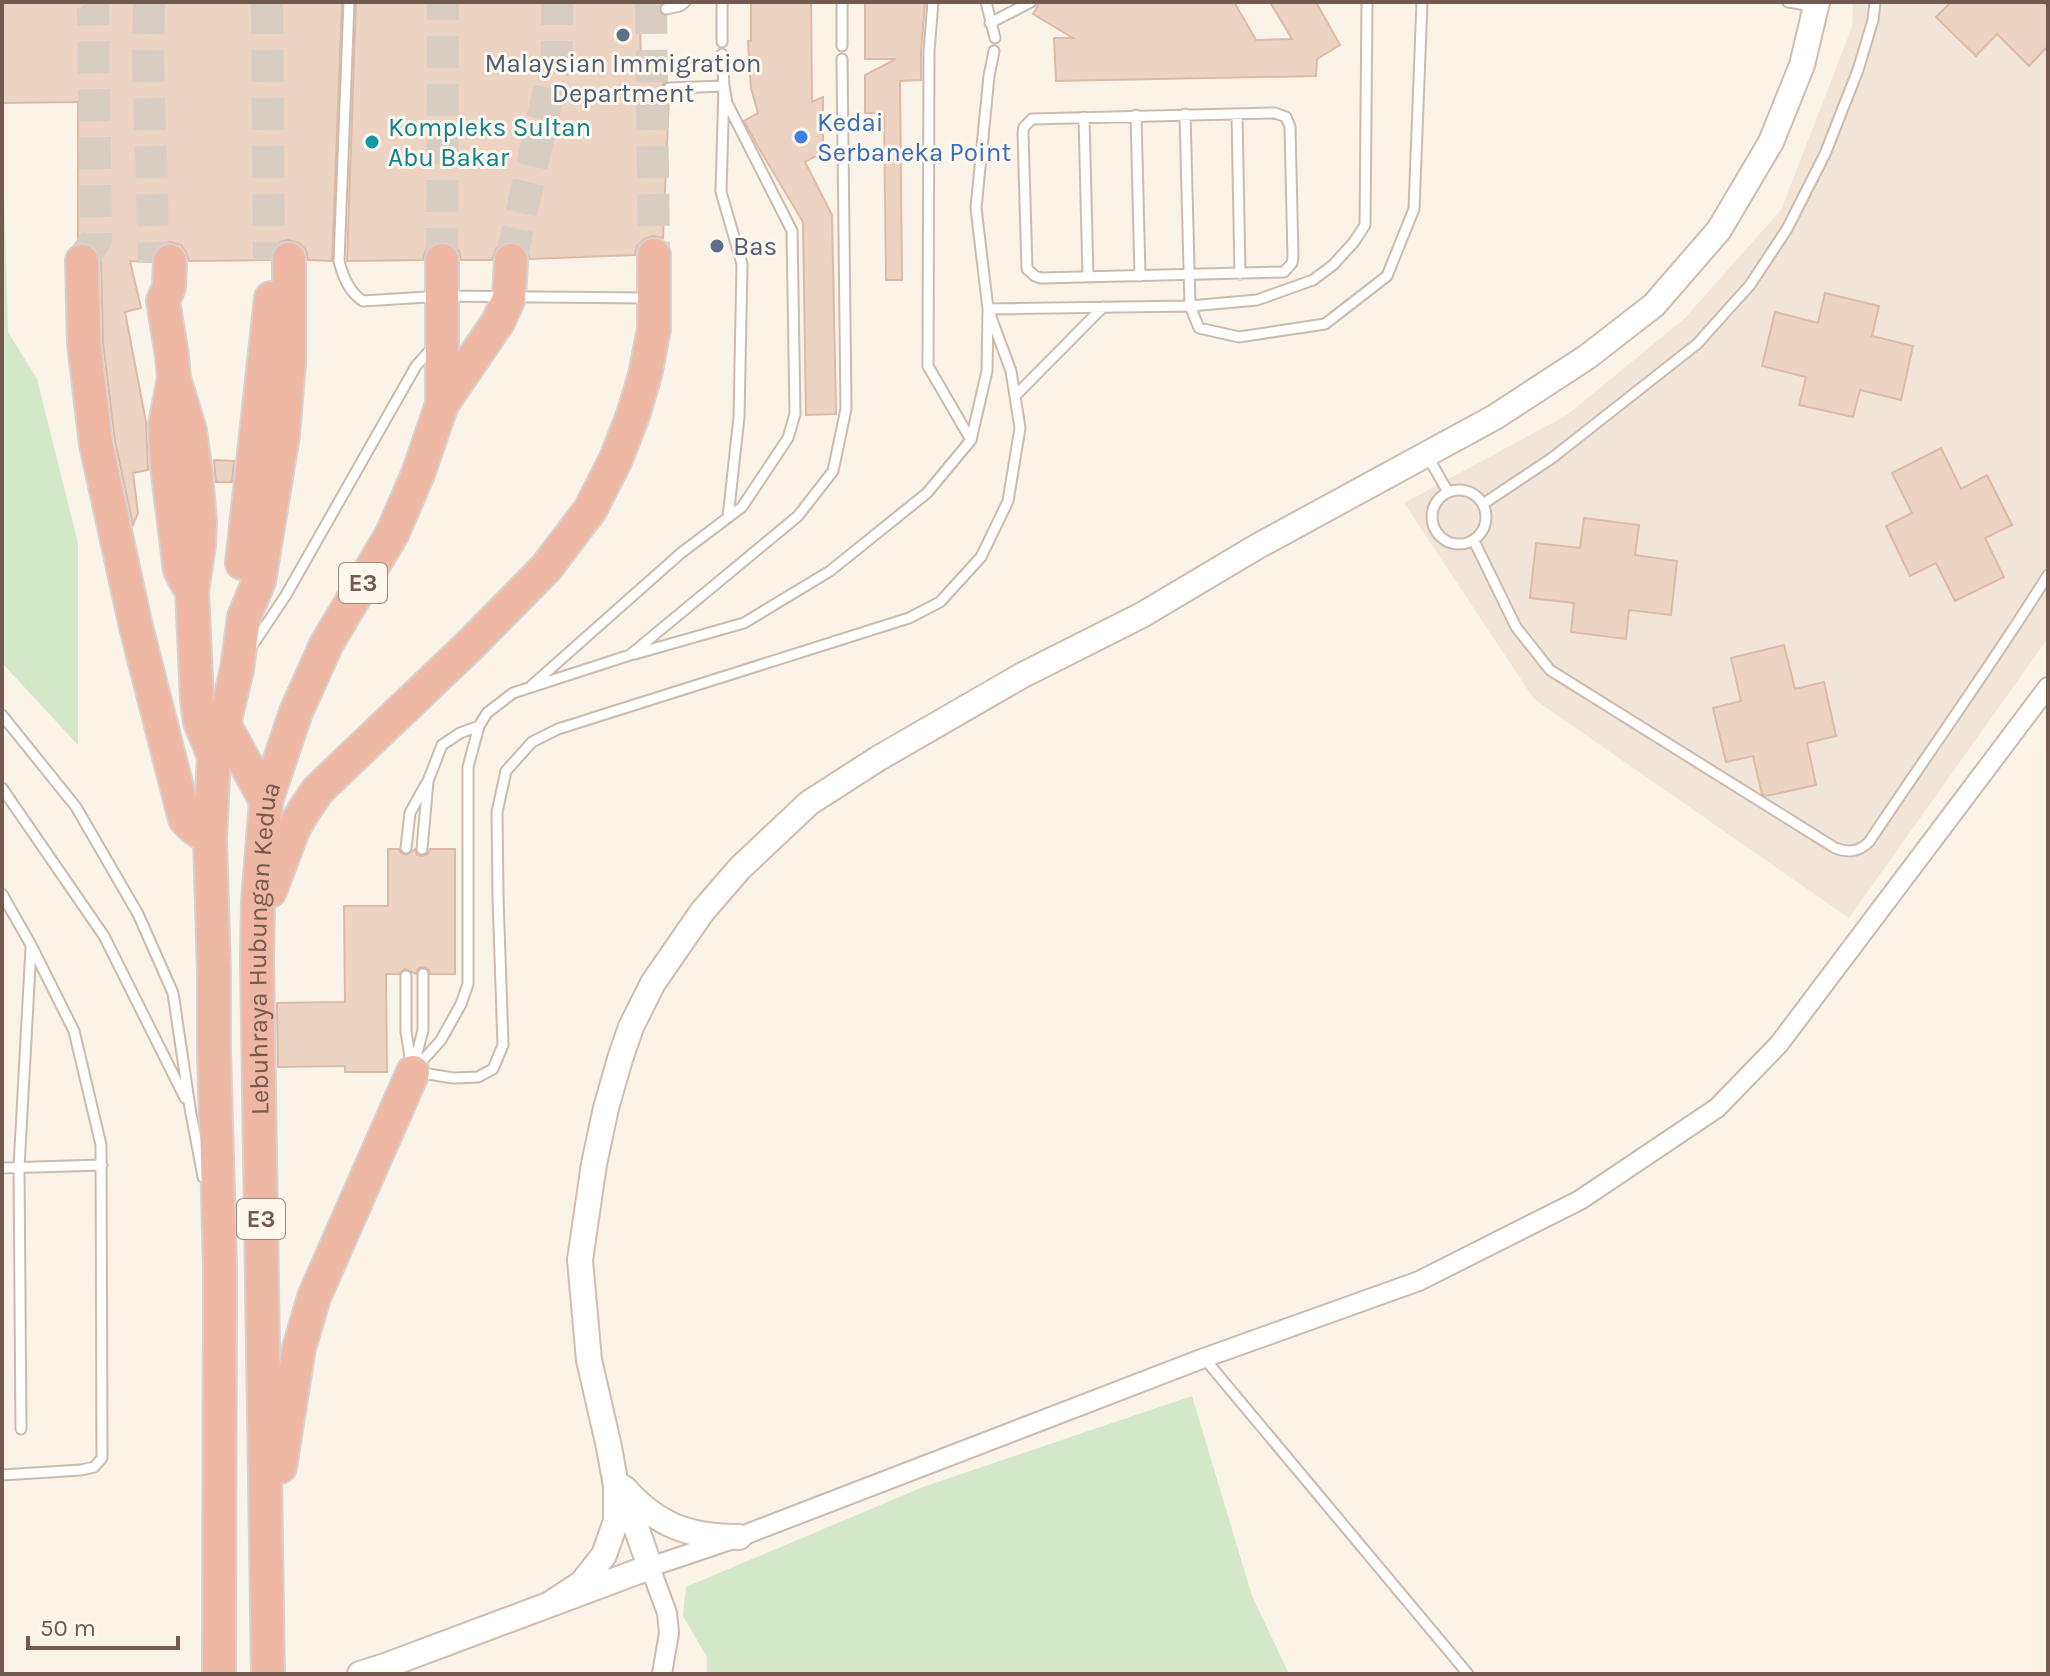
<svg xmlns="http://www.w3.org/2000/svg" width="2050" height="1676" font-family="Karla,sans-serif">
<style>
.residential{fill:#f1e5d7}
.green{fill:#d4e7c7}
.building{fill:#edd3c2;stroke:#debaa4;stroke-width:2}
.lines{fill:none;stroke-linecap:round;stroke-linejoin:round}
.highway-tunnel{stroke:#d8cdc2;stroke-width:32;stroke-dasharray:32 16;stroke-linecap:butt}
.lane-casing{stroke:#cbbbaf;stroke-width:13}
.street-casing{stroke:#cbbbaf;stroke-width:22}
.secondary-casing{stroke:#d0bdaf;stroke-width:28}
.highway-casing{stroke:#d8d1cd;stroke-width:36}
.lane{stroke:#fff;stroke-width:9}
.street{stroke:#fff;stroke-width:18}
.secondary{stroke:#fff;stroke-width:24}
.highway{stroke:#efb8a4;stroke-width:32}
.service-dot{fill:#5c6f8a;stroke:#fdf7ee;stroke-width:3}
.shop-dot{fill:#3f7fe0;stroke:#fdf7ee;stroke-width:3}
.culture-dot{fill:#0f9aa8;stroke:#fdf7ee;stroke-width:3}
.labels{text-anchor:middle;stroke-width:6;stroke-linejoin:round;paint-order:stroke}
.shield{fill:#fdf7ee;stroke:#9c8a7e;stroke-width:2}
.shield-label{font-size:24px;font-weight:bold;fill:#725b4e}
.service-label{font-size:26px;fill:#4e5e75;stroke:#fdf7ee}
.shop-label{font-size:26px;fill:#366cbe;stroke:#fdf7ee;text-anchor:start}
.culture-label{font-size:26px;fill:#0d838f;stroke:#fdf7ee;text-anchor:start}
.street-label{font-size:26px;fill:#725b4e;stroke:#fdf7ee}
</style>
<rect width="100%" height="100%" fill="#faf3e8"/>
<path class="residential" d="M1853,2H2048V638L1849,918L1534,699L1404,503L1567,415L1685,318L1781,210L1852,27Z"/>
<path class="green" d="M2,118L8,332L37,379L78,543V745L2,663Z
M1192,1396L1252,1596L1289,1674H707V1657L683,1616L686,1587L923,1487Z"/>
<path class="building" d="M2,2H342L332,261L308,260L306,250L299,243L288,240L280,242L273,249L270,260L189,261L186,252L181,245L170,242L160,245L154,250L151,262L130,261L141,308L125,312L146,422L148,470L133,473L138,513L133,525L115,441L103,343L101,260L99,252L92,245L82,242L78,243V102L2,103Z
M356,2H664L659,6V10L661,15L666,16V19L640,20L641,63L664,64L667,81L663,84L662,88L663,93L669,95L663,238L653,236L644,239L637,246L635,255L530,259L527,251L522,245L511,241L503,243L496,249L492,260H461L459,251L452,244L441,241L433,243L426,250L423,260L347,261Z
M751,2H811L812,102L823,97V152L805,162L832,215L836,414L806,415L803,222L757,145L744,121L758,113L751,88L748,41H751Z
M865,2H925L921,51V80L900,81L902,280H886L884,113H865V75L896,59H865Z
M1040,2H1234L1256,40L1292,39L1270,2H1316L1340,45L1317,59L1316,76L1056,81L1054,38H1073L1033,14Z
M1951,2H2043L2048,7V46L2029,66L1997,34L1976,56L1936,17Z
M1825,293L1879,306L1872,336L1913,346L1901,400L1860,390L1853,417L1799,405L1806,377L1762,366L1775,312L1818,323Z
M1941,448L1961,489L1987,475L2012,525L1985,538L2004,577L1955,601L1936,563L1910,576L1886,526L1912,513L1892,473Z
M214,460L234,461L232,482H216Z
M1584,518L1639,525L1635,555L1677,561L1671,615L1629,610L1626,639L1571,632L1574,603L1530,598L1536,543L1580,548Z
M1784,645L1795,689L1824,682L1836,736L1807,743L1816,785L1766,796L1762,794L1753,756L1726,762L1713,708L1741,701L1731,658Z
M388,849H399L401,853L406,855L415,849L417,855L422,856L428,854L430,849H455V974H430L429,970L424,967L419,968L416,974L405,969L399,974H386L387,1072H345V1066L278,1067L277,1003L345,1002L344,906H388Z"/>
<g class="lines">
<path class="highway-tunnel" d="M149,2L148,60L154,262
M267,2L269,260
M651,2L654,255
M442,260L443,2
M511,260L557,54V2
M82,261L96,240L93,8L87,2"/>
<defs>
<path id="lane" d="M349,2L339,261C343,277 349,292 363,301L443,296L650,298
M722,2V42
M842,2V46
M933,2L929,51L928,366L971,440
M986,2L995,38
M1788,2L1813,6
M666,9L680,6L685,2
M990,23L1031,2
M669,88L724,86L721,192L742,264L739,417L728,517
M1275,113L1286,117L1290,127L1293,257L1292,263L1284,272L1041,278L1035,276L1027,269L1023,133L1024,127L1032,119Z
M1185,114L1190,306L1199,328L1239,337L1325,324L1387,276L1414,209L1422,2
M1237,114L1240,274
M1136,115L1140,276
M1084,117L1088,277
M1015,396L1103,307
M1428,457L1448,492
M1432 517a27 27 0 1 1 54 0a27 27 0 1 1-54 0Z
M1483,504L1552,458L1697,344L1750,285L1787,229L1825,154L1858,70L1873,20L1875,2
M1474,541L1516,627L1550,670L1835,848C1849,853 1858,852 1869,842C1928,753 1991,666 2048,575
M252,646L286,595L416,366L432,348
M635,654L744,623L830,571L927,493L971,440L987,371L988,309L976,208L989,76L994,51
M531,686L681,553L742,507L788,438L795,414L792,231L727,103L724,86L722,54
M2,715L76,807L138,914L173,993L190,1108L203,1177
M2,788L104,936L185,1098
M406,848L410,813L426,784
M422,849L428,781L442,745L460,733L479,726L487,713L513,693L630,655L798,516L833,471L846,409L842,59
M2,894L31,945L74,1031L101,1145L102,1458L94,1467L81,1470L2,1475
M406,976V1032L412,1069
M413,1069L423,1030V974
M415,1069L441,1040L461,1004L468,984V767L479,726
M416,1072L453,1078L478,1077L493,1069L503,1045L498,897L497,812L506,771L532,742L558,729L909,618L940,602L981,557L1008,501L1020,428L1011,371L988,309L1190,306L1257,300L1313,280L1333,265L1354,242L1365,225L1367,2
M2,1168L102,1165
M1204,1358L1468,1674
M21,1429L19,1167L31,948"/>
<path id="street" d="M662,1674L669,1633L667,1613L650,1567L739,1537L1204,1358L1419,1281L1580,1200L1717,1108L1779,1044L2048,687"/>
<path id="secondary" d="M625,1489C658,1526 690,1537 739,1537
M550,1604L582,1583L604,1555L616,1521V1486L609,1447L589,1360L580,1260L594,1164L606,1108L620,1059L631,1027L653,983L702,912L740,868L809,803L879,758L1021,676L1142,615L1258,546L1495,417L1587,357L1654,305L1719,230L1771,142L1802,65L1817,2
M360,1674L385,1666L650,1567L622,1487"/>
<g id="highway">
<path d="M82,261L84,344L96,444L136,627L185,819L193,827L210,839"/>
<path d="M170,261L169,287L163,301L172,356L174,378L190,431L196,474L200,521L199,545L192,591L197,700L200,722L214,756"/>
<path d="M173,383L165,425L167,466L180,570L188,585"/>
<path d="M442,404L498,322L509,298L511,260"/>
<path d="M242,563L271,298"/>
<path d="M224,724L266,801"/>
<path d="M270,891L293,830L303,812L318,790L469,646L546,568L590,510L616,459L633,415L645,375L654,329V255"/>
<path d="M280,1467L299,1348L314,1297L413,1072"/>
<path d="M219,1674L220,1267L214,1052V973L210,839L214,756L224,724L237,669L244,617L259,581L283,435L289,363V259"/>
<path id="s1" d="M268,1674L257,960L258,901L266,801L296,712L327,643L392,534L418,474L442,404V260"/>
</g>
</defs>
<use href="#lane" class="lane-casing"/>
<use href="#street" class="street-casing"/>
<use href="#secondary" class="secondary-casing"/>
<use href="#highway" class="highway-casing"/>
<use href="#lane" class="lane"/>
<use href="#street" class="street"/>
<use href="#secondary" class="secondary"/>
<use href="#highway" class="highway"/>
</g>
<g class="service-dot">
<circle cx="623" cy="35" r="8"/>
<circle cx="717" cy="246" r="8"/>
</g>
<circle class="shop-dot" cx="801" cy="137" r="8"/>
<circle class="culture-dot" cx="372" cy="142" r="8"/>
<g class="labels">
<g class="shield">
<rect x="339" y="563" width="48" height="40" rx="6"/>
<rect x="237" y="1199" width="48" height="40" rx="6"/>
</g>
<g class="shield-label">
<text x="363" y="591">E3</text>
<text x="261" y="1227">E3</text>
</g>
<g class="service-label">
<text x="623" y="72">Malaysian Immigration<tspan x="623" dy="30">Department</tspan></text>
<text x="733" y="255" text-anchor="start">Bas</text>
</g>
<g class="shop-label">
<text x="817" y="131">Kedai<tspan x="817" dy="30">Serbaneka Point</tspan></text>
</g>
<g class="culture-label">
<text x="388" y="136">Kompleks Sultan<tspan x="388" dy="30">Abu Bakar</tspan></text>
</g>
<g class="street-label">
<text dy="9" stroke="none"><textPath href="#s1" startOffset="726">Lebuhraya Hubungan Kedua</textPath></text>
</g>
</g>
<rect width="2050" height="1676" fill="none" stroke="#725b4e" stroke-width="8"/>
<path d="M28 1636v12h150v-12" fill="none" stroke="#725b4e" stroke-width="4"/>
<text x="40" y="1636" font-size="24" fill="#725b4e" stroke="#fdf7ee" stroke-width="6" paint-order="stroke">50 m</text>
</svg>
